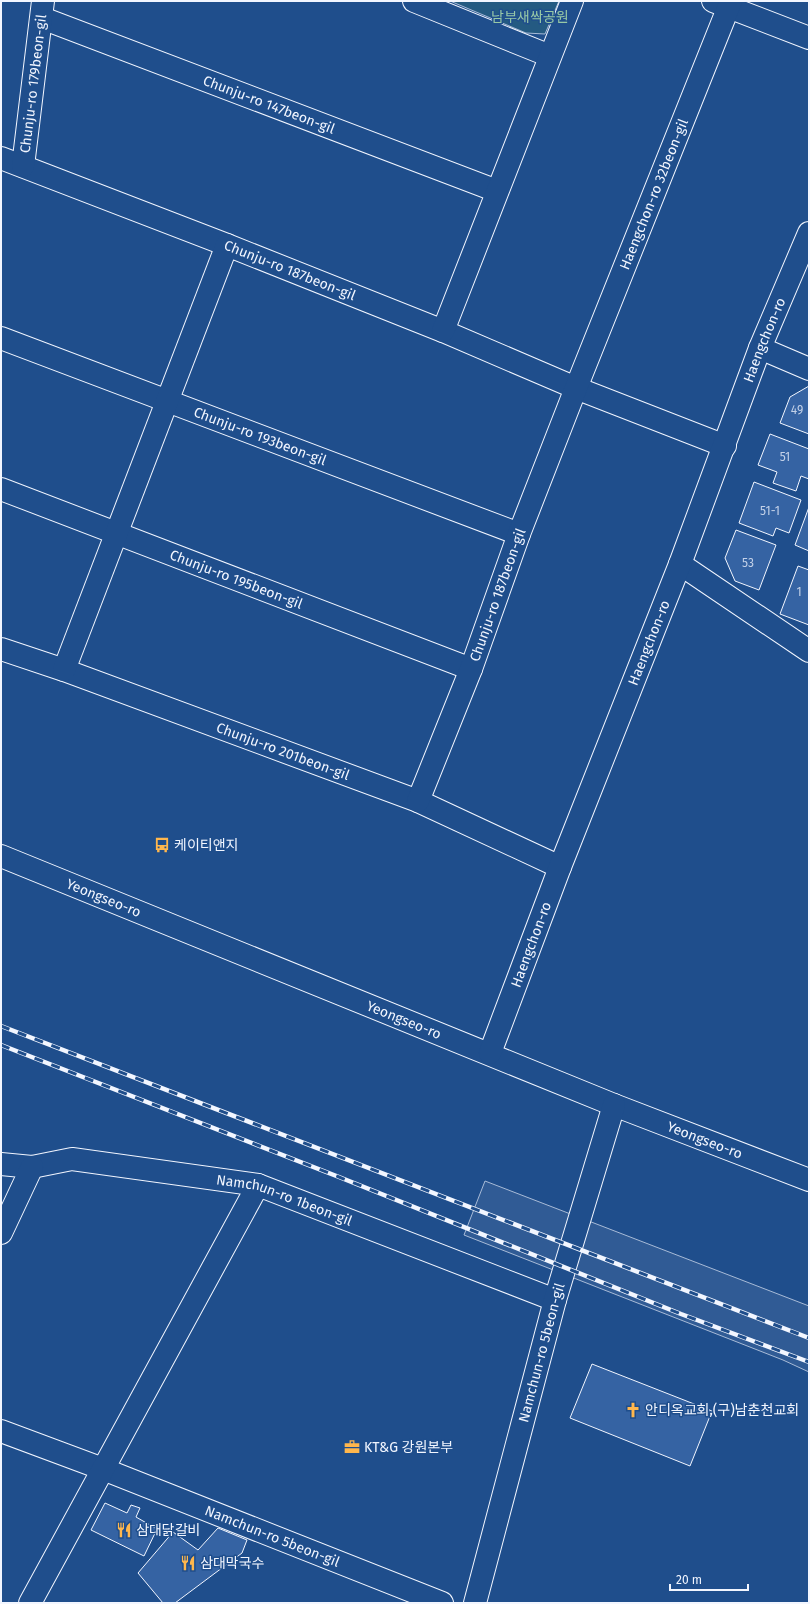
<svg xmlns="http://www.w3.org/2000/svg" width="810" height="1604" font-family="'Fira Sans','Noto Sans KR',sans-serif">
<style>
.green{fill:#245a82;stroke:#a8bbd7}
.parking{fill:#305b95;stroke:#a8bbd7}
.building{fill:#3563a3;stroke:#f2f6ff}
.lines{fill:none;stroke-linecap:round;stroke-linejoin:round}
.minor-casing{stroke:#f2f6ff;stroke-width:24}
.minor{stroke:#1f4e8c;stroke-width:22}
.rail-casing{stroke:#f2f6ff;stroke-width:4.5}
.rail{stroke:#1f4e8c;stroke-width:3;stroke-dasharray:9;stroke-linecap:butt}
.labels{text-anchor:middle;stroke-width:3;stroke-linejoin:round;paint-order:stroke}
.number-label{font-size:12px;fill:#c3d1e8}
.park-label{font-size:14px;fill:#97c8a6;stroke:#1f4e8c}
.street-label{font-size:14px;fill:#f2f6ff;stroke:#1f4e8c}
.poi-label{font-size:14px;fill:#f2f6ff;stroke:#1f4e8c;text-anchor:start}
</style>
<rect width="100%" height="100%" fill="#1f4e8c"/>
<path class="green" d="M450,1H559L545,34L526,33Z"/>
<path class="parking" d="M485,1181L809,1306V1372L783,1360L464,1235Z"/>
<path class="building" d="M809,386V434L780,423L790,397Z
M770,434L809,449V479L801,476L796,491L773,483L777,472L758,465Z
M754,482L801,500L789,533L776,528L773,536L739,523Z
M809,507V551L795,545Z
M736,530L776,545L759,590L735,581L725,558Z
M798,566L809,570V625L780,614Z
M592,1364L712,1411L690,1466L570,1418Z
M105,1503L127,1513L131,1505L140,1508L136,1517L157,1529L144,1556L91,1530Z
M218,1528L247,1540L242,1553L175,1603H163L138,1573L173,1532L198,1550Z"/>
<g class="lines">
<defs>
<g id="minor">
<path d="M414,1L550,56"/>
<path d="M713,1L809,38"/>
<path id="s1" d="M42,18L497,191"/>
<path id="s2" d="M1,158L227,245L443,331L576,388L725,446"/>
<path id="s3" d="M23,166L43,1"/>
<path d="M443,331L572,1"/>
<path id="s4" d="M1,338L519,534"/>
<path d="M760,348L809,369"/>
<path id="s5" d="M1,489L471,669"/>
<path d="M680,564L809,651"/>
<path id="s6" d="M1,649L64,670L418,801L560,867"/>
<path d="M64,670L227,245"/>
<path id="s7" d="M418,801L471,669L519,534L576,388L731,1"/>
<path id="s8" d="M1,856L614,1105L809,1180"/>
<path id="s9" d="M490,1053L560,867L680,564L760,348L809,233"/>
<path id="s10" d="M1,1164L32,1167L72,1159L258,1185L555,1300"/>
<path d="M1,1233L32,1167"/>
<path id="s11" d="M1,1431L103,1469L442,1603"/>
<path d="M30,1603L258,1185"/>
<path id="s12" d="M475,1603L555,1300L614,1105"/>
</g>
</defs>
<use href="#minor" class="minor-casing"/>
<use href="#minor" class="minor"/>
<defs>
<path id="rail" d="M1,1026L809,1338
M1,1045L339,1177L681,1314L809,1362"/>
</defs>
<use href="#rail" class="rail-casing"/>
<use href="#rail" class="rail"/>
</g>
<defs>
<symbol id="bus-bare" viewBox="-9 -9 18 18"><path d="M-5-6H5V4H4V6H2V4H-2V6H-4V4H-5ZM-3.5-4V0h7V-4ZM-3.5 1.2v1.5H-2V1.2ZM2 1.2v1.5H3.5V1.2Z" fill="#ffb74d" stroke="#1f4e8c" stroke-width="2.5" paint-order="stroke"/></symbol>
<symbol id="church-bare" viewBox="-9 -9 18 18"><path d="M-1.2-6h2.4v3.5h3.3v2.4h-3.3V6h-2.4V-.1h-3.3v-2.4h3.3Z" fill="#ffb74d" stroke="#1f4e8c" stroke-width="2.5" paint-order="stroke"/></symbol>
<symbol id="office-bare" viewBox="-9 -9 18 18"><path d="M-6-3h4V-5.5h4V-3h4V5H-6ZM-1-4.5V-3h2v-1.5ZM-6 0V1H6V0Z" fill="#ffb74d" stroke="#1f4e8c" stroke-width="2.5" paint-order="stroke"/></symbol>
<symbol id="restaurant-bare" viewBox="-9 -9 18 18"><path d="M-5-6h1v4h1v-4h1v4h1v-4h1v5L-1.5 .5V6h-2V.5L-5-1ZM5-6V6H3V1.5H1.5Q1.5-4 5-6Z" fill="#ffb74d" stroke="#1f4e8c" stroke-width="2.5" paint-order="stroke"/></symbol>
</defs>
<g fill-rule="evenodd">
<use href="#bus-bare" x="151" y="834" width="22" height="22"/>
<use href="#church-bare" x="622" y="1399" width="22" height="22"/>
<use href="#office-bare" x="341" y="1436" width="22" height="22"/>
<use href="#restaurant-bare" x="113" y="1519" width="22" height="22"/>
<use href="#restaurant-bare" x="177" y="1552" width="22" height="22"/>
</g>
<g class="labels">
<g class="number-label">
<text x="797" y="414">49</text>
<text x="785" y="461">51</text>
<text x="770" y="515">51-1</text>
<text x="748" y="567">53</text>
<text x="799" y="596">1</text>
</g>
<g class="park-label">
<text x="530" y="22">남부새싹공원</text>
</g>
<g class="street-label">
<text dy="5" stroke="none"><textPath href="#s3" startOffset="83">Chunju-ro 179beon-gil</textPath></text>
<text dy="5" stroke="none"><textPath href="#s1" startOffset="243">Chunju-ro 147beon-gil</textPath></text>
<text dy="5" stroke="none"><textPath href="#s7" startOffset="651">Haengchon-ro 32beon-gil</textPath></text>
<text dy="5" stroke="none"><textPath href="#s2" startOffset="310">Chunju-ro 187beon-gil</textPath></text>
<text dy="5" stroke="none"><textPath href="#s9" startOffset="764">Haengchon-ro</textPath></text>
<text dy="5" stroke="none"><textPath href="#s4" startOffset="277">Chunju-ro 193beon-gil</textPath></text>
<text dy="5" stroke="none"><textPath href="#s5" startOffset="252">Chunju-ro 195beon-gil</textPath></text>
<text dy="5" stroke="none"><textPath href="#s7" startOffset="221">Chunju-ro 187beon-gil</textPath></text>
<text dy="5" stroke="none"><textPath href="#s9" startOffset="440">Haengchon-ro</textPath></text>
<text dy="5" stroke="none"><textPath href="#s6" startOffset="300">Chunju-ro 201beon-gil</textPath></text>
<text dy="5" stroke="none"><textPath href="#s8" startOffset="111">Yeongseo-ro</textPath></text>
<text dy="5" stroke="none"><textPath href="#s9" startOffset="116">Haengchon-ro</textPath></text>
<text dy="5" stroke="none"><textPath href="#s8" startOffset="435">Yeongseo-ro</textPath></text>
<text dy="5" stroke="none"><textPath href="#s8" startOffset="759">Yeongseo-ro</textPath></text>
<text dy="5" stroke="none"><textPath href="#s10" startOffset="289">Namchun-ro 1beon-gil</textPath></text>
<text dy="5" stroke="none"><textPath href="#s12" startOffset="259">Namchun-ro 5beon-gil</textPath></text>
<text dy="5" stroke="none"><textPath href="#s11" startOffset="291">Namchun-ro 5beon-gil</textPath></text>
</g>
<g class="poi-label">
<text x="174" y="850">케이티앤지</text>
<text x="645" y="1415">안디옥교회,(구)남춘천교회</text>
<text x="364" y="1452">KT&amp;G 강원본부</text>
<text x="136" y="1535">삼대닭갈비</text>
<text x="200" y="1568">삼대막국수</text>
</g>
</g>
<rect width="810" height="1604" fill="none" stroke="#f2f6ff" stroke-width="4"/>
<path d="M670 1584v6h78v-6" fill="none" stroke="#f2f6ff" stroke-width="2"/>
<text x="676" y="1584" font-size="12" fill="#f2f6ff" stroke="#1f4e8c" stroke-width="3" paint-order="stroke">20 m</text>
</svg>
